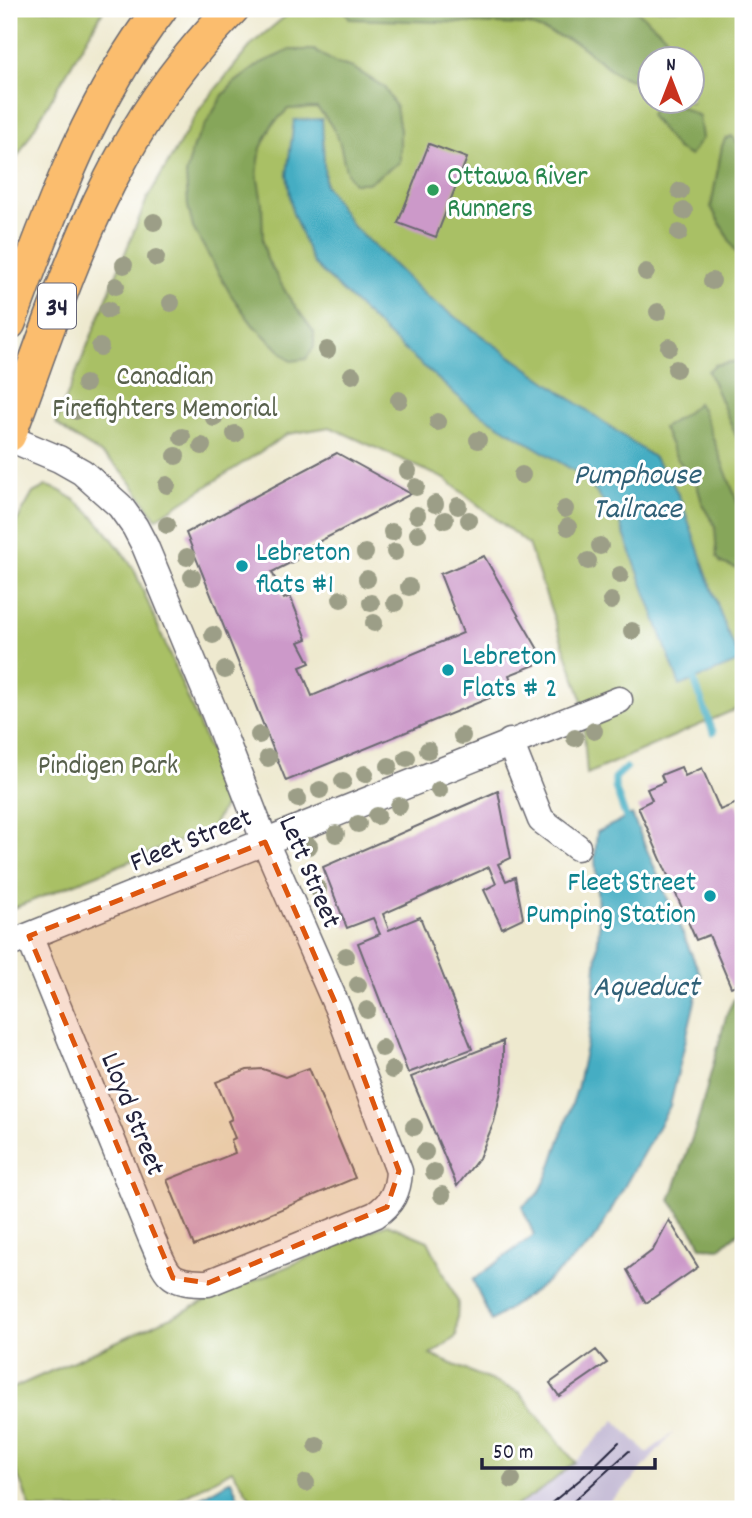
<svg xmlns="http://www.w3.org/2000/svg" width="752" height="1518" font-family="Dekko,sans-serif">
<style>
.industrial{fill:#c8bfd8}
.green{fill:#a9c065;stroke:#667150;stroke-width:2;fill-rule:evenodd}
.forest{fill:#86a65a;stroke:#54644a;stroke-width:2}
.water{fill:#44adc3;stroke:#33687f;stroke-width:2}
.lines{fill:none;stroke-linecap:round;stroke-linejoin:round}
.stream{stroke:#44adc3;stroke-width:7}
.building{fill:#cc99c9}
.minor-casing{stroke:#69686f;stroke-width:29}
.major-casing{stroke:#69686f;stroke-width:36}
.minor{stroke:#fff;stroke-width:26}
.major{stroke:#fbbd6e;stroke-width:33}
.tram{stroke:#22223b;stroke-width:2}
.tree{fill:#9c9e87}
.marked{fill:#de560e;fill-opacity:0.2;stroke:#de560e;stroke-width:5;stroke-dasharray:14 9;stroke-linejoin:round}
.leisure-dot{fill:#2e9e5b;stroke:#fff;stroke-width:2.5}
.culture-dot{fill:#0f9aa8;stroke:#fff;stroke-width:2.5}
.labels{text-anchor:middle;stroke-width:6;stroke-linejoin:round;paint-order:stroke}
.shield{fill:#fff;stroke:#646476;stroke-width:2}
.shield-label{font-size:26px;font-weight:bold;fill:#22223b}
.leisure-label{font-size:28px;fill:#27864d;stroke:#fff;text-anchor:start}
.park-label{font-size:28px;fill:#58614c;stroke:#fff}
.culture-label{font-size:28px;fill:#0d838f;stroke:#fff;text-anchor:start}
.street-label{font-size:28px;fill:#22223b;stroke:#fff}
.water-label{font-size:30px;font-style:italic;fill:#316178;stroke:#fff}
</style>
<rect width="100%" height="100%" fill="#fff"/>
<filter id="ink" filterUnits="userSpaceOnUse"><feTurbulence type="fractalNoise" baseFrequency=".0143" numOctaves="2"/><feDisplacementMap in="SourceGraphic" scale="14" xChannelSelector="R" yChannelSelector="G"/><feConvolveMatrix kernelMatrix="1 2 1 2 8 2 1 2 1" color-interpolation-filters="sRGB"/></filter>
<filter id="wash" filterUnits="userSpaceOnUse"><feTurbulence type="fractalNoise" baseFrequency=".00686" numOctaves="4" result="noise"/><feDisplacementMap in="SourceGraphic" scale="28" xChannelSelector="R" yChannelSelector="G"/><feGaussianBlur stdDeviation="1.57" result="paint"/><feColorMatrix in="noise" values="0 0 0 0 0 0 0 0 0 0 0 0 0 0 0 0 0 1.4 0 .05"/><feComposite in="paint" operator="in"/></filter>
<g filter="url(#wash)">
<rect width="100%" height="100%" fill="#eee9cf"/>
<path class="industrial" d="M615,1420L647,1453L674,1432L626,1487L601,1509H511L543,1489L575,1462Z"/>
<path class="green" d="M9,9H104L9,171Z
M294,9H743V706L587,774L581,696L528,544L445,479L330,427L288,434L156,519C142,498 127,473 107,458C90,445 71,438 56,423L147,199L201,107L253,43ZM650,60H692V102H650Z
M46,486C81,493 114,540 134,569L229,797L212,828L9,910V535L33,493Z
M387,1224L428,1241L458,1302L456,1337L430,1355L519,1392L575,1462L543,1489L511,1509H252L256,1506L232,1470L161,1509H31L9,1453V1390L209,1300Z"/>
<path class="forest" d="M354,9H635L666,36L676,57L674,59L650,60V72L631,80L618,75L577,43L529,25L350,19L346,13Z
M290,50H314L336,63L353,68L384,87L396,107L400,130V162L368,183H354C343,173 344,155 339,141C334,128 327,118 317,108L288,109L272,125L261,148L257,173L262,203L263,242L267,259L288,296L314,332V347L306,359L291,361L253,325L231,295L193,228L188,206L186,175L193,146L223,95L234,83L261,63Z
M655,104L679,106L699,116L702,138L690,156L677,149L650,115Z
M732,136L743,150V265L711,207L722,146L725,139Z
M743,353V452L708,371L715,365L737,361Z
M697,403L702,409L743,517L742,570L721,563L717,557L715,526L703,506L697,485L676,457L663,428C674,420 689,414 697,403Z
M743,997V1228L720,1248L701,1247L697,1237L670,1200L697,1124L727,1013L734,999Z"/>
<path class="water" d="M322,119L325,185L352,225L427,297L653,457L670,478L682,503L726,629L741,661L680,686L620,523L584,477L471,408L390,337L313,263L292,211L287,174L294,120Z
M632,815L701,976L670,1106L593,1242L543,1285L491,1321L473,1280L534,1235L522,1207L539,1193L548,1175L577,1089L592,1018L599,926L595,858L597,832Z
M231,1480L242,1507L239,1509H181Z"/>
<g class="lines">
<path class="stream" d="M694,680L713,732
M626,768L615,778V787L626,818"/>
</g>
<g id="blocks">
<path class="building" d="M429,144L467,158L436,237L398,223Z
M337,453L411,494L293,555L296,560L272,572L284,599L290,596L307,639L299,642L310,663L300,667L312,696L463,633L440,574L484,556L539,651L531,655L535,665L509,675L514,688L286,781L186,533Z
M681,767L685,776L702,768L720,810L737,803L743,817V849L740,851L743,858V982L731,987L709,935L696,940L638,807L652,800L647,789L664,782L661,775Z
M498,791L511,858L498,864L506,881L515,877L523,918L502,928L484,890L496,884L489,867L383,914L389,930L420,917L472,1049L408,1073L358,943L380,934L373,918L347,928L323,867Z
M503,1041V1082L494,1122L479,1158L457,1186L411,1077Z
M309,1068L355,1178L194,1246L167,1180L235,1153L231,1140L235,1138L228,1121L232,1119L216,1082L247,1070L263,1069L285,1077Z
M669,1220L698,1267L646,1303L627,1270L653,1250Z
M596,1350L607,1363L559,1396L550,1383Z"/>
</g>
</g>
<g filter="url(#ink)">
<use href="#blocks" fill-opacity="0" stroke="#69686f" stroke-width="2"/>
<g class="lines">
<defs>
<path id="minor" d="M9,438L59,459L82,472L120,506L135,527L145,546L215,714L265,842L338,1009L399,1171C398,1191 392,1204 375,1215L208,1283C166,1283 168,1275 152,1239L29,936
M510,742L541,820L577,847
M9,944L619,700"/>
<path id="major" d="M9,323C50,213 88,103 160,9
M9,435C44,341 75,242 124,154C153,101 190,52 232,9"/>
</defs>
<use href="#minor" class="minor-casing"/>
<use href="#major" class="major-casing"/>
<use href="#minor" class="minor"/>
<use href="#major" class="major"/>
<path class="tram" d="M544,1509L582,1478L619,1442
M565,1509L629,1451"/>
</g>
<g class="tree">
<circle cx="680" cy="191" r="9"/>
<circle cx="684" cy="211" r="9"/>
<circle cx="154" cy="222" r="9"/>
<circle cx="679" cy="233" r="9"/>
<circle cx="156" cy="258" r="9"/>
<circle cx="124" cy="265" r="9"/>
<circle cx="646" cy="272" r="9"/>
<circle cx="712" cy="281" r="9"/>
<circle cx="116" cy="286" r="9"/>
<circle cx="171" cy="303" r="9"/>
<circle cx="108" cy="310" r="9"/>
<circle cx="658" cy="312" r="9"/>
<circle cx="100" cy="347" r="9"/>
<circle cx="669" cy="347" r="9"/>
<circle cx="327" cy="350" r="9"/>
<circle cx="676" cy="369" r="9"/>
<circle cx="352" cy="375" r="9"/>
<circle cx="85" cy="384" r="9"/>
<circle cx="399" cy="400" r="9"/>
<circle cx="243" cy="410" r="9"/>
<circle cx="76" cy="411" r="9"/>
<circle cx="214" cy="418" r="9"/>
<circle cx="438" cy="422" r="9"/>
<circle cx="235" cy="434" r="9"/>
<circle cx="182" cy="437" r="9"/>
<circle cx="478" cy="440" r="9"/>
<circle cx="202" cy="446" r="9"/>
<circle cx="176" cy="456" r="9"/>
<circle cx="408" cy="471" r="9"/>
<circle cx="522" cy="475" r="9"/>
<circle cx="167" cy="485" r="9"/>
<circle cx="416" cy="487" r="9"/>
<circle cx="435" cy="504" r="9"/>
<circle cx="458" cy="506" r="9"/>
<circle cx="565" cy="509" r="9"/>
<circle cx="417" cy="515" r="9"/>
<circle cx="445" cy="520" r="9"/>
<circle cx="469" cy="520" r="9"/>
<circle cx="167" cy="525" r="9"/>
<circle cx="568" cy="527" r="9"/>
<circle cx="392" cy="532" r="9"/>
<circle cx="418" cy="534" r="9"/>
<circle cx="600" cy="546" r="9"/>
<circle cx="395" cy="552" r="9"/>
<circle cx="365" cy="553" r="9"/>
<circle cx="187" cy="557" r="9"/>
<circle cx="588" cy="561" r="9"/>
<circle cx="620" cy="575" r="9"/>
<circle cx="192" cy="577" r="9"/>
<circle cx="367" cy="579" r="9"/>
<circle cx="409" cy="587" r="9"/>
<circle cx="341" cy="599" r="9"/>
<circle cx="611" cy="601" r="9"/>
<circle cx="371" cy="603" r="9"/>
<circle cx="395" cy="603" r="9"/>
<circle cx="374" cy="623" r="9"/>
<circle cx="632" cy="631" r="9"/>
<circle cx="213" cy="635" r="9"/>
<circle cx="225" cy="670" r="9"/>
<circle cx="594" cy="731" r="9"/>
<circle cx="259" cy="735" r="9"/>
<circle cx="462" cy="736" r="9"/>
<circle cx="575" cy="738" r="9"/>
<circle cx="428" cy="750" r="9"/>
<circle cx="268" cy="758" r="9"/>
<circle cx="407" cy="758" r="9"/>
<circle cx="389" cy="766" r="9"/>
<circle cx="365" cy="774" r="9"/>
<circle cx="343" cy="781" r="9"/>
<circle cx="320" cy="790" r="9"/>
<circle cx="439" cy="790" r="9"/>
<circle cx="298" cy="799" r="9"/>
<circle cx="399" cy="806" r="9"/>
<circle cx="377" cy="816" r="9"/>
<circle cx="358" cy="824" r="9"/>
<circle cx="336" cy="834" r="9"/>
<circle cx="309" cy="846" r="9"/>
<circle cx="318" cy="889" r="9"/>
<circle cx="346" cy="956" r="9"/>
<circle cx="358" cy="985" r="9"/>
<circle cx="367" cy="1010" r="9"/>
<circle cx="382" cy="1048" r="9"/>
<circle cx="392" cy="1070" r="9"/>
<circle cx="414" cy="1127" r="9"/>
<circle cx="425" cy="1152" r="9"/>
<circle cx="434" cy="1172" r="9"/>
<circle cx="442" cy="1195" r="9"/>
<circle cx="317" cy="1445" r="9"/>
<circle cx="512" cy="1480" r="9"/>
<circle cx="306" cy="1483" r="9"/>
</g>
</g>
<path class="marked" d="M265,842L338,1009L399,1171L387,1207L208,1283L173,1278L29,936Z"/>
<circle class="leisure-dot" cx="433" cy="190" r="7"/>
<g class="culture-dot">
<circle cx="242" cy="566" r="7"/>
<circle cx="448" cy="670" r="7"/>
<circle cx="710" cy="896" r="7"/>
</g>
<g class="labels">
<rect class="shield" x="38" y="283.5" width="38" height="45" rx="5"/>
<g class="shield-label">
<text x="57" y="315">34</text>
</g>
<g class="leisure-label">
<text x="447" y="184">Ottawa River<tspan x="447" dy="32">Runners</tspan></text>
</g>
<g class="park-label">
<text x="165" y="384">Canadian<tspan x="165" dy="32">Firefighters Memorial</tspan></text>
<text x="108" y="773">Pindigen Park</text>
</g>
<g class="culture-label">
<text x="256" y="560">Lebreton<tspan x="256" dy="32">flats #1</tspan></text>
<text x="462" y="664">Lebreton<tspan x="462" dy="32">Flats # 2</tspan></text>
<text x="696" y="890" text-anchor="end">Fleet Street<tspan x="696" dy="32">Pumping Station</tspan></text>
</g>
<g class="street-label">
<text transform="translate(190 838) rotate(-22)" y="10">Fleet Street</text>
<text transform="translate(312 871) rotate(67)" y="10">Lett Street</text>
<text transform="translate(135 1113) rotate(68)" y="10">Lloyd Street</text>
</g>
<g class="water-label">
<text x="637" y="483">Pumphouse<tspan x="637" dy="34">Tailrace</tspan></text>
<text x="646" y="995">Aqueduct</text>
</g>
</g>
<rect width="752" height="1518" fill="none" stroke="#fff" stroke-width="35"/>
<g transform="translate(671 80)"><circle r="33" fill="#ffffff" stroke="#a7a7b1" stroke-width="2"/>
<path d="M0-5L12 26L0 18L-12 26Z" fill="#c8321e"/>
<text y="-10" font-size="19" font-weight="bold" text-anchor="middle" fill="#22223b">N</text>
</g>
<path d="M482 1458v10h173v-10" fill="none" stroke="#22223b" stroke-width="3.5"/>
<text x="493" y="1458" font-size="21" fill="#22223b" stroke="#ffffff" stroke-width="5" paint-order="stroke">50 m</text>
</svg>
